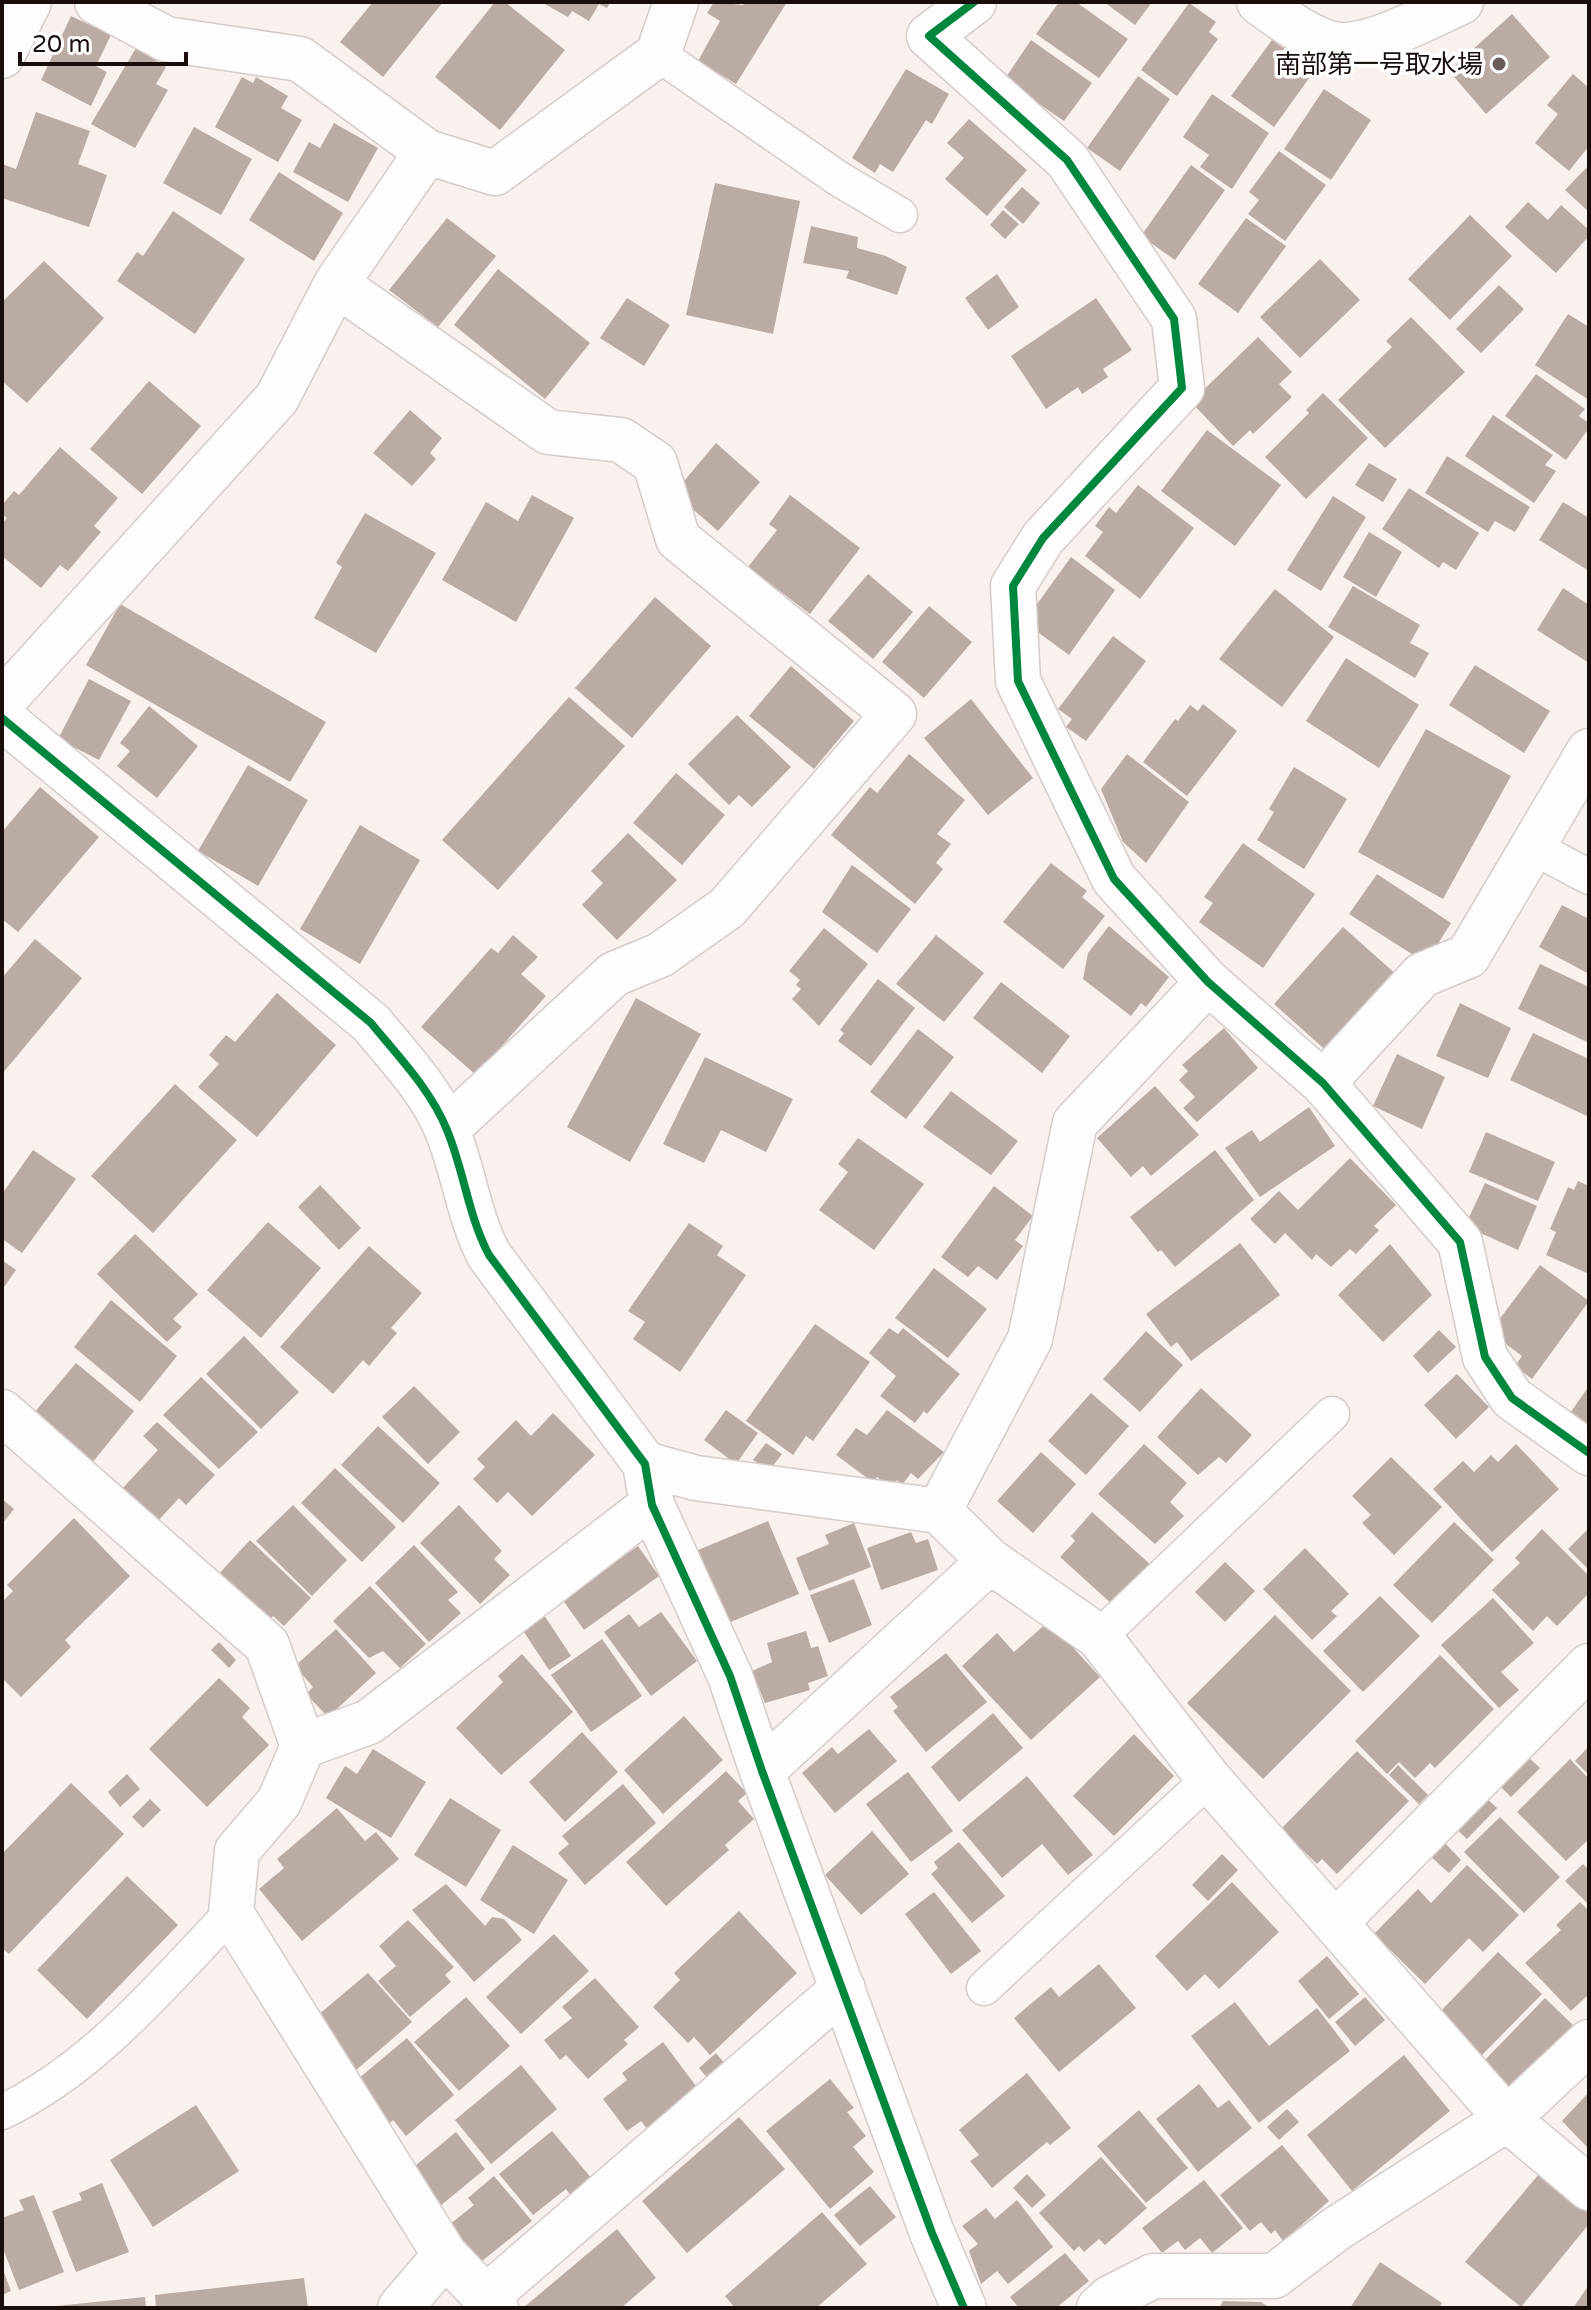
<svg xmlns="http://www.w3.org/2000/svg" width="1591" height="2310" font-family="'Varela Round','Noto Sans JP',sans-serif">
<style>
.building{fill:#bbaba5}
.lines{fill:none;stroke-linecap:round;stroke-linejoin:round}
.service-casing{stroke:#d5ccc9;stroke-width:37}
.minor-casing{stroke:#d5ccc9;stroke-width:47}
.service{stroke:#fefdfc;stroke-width:34}
.minor{stroke:#fefdfc;stroke-width:44}
.cycleway-casing{stroke:#fff;stroke-width:13}
.cycleway{stroke:#00873e;stroke-width:8}
.poi-dot{fill:#675d5a;stroke:#fff;stroke-width:3}
.labels{text-anchor:middle;stroke-width:7;stroke-linejoin:round;paint-order:stroke}
.poi-label{font-size:26px;fill:#190e0b;stroke:#fff;text-anchor:end}
</style>
<rect width="100%" height="100%" fill="#f8f1ee"/>
<path class="building" d="M373,2H443L383,77L340,42Z
M495,2H505L565,50L500,130L435,77Z
M541,2H610L607,8L599,4L589,21L572,11L568,17Z
M714,2L743,5L745,2H787L736,84L698,61L720,21L707,13Z
M1059,2H1076L1128,39L1099,78L1036,34Z
M1104,2H1152L1135,25Z
M1189,3L1216,22L1209,32L1218,39L1177,96L1141,70Z
M1512,14L1550,57L1486,114L1449,71Z
M71,16L111,35L96,66L107,72L91,106L41,80Z
M1031,40L1092,83L1064,121L1004,80Z
M1272,40L1315,70L1274,127L1231,96Z
M136,48L166,67L156,84L168,90L135,148L91,124Z
M906,69L949,94L932,124L926,120L893,172L880,164L875,173L852,158Z
M1573,74L1589,88V146L1569,171L1535,143L1558,114L1547,105Z
M1138,76L1170,99L1120,171L1087,148Z
M242,77L253,83L256,77L288,96L281,108L302,120L278,162L215,127Z
M1324,89L1371,120L1331,180L1284,149Z
M1212,94L1269,133L1232,189L1200,167L1209,155L1183,137Z
M36,112L90,131L78,164L107,175L89,227L2,198V164L16,169Z
M969,119L1027,170L987,216L945,179L964,158L947,143Z
M334,123L378,148L348,202L293,172L309,142L320,148Z
M194,127L252,159L221,215L163,183Z
M1279,151L1326,185L1285,241L1248,214L1259,200L1249,192Z
M1191,165L1225,190L1175,260L1141,236Z
M1589,165V212L1565,190Z
M279,172L343,213L314,261L249,220Z
M715,183L800,201L773,334L686,315Z
M1022,187L1040,203L1023,224L1004,207Z
M1528,202L1548,220L1561,205L1589,230V236L1556,273L1505,227Z
M1003,210L1019,224L1005,239L990,225Z
M173,211L245,259L195,334L117,281L137,252L143,256Z
M1470,215L1512,256L1450,320L1408,279Z
M447,218L496,256L438,327L389,290Z
M1246,218L1286,246L1238,313L1198,284Z
M811,226L858,237L857,248L886,256L907,267L897,295L846,278L849,271L803,263Z
M1320,259L1360,300L1300,358L1260,317Z
M44,261L104,318L27,403L2,381V302Z
M498,269L590,343L545,399L454,325Z
M997,274L1019,307L988,330L965,298Z
M1499,285L1524,309L1481,353L1456,329Z
M627,298L670,325L644,366L600,338Z
M1096,298L1132,350L1103,369L1108,377L1082,394L1078,387L1046,409L1011,356Z
M1568,314L1589,327V400L1535,365Z
M1411,317L1465,372L1385,448L1338,400L1392,347L1386,341Z
M1258,337L1292,372L1279,384L1292,397L1253,434L1250,430L1233,446L1191,402Z
M1536,374L1585,409L1579,416L1589,423V428L1566,460L1505,416Z
M149,381L201,426L142,494L90,449Z
M1323,393L1368,438L1306,499L1265,457L1309,413L1306,410Z
M410,410L442,438L430,453L436,459L412,486L373,453Z
M1493,415L1553,455L1545,465L1556,471L1534,503L1465,456Z
M1207,430L1281,485L1235,546L1161,491Z
M716,443L760,482L718,531L674,493Z
M60,447L118,498L94,526L101,532L68,571L60,565L41,588L2,556V524L7,518L2,514V505L14,491L19,495Z
M1447,456L1530,507L1515,532L1495,521L1488,532L1425,493Z
M1369,463L1397,479L1383,502L1355,485Z
M1138,485L1194,528L1140,599L1085,556L1103,532L1095,526L1109,507L1116,513Z
M1409,488L1479,533L1456,570L1443,562L1439,568L1382,529Z
M532,495L574,518L516,622L442,580L486,502L518,521Z
M790,495L860,548L810,614L748,567L777,530L769,524Z
M1333,496L1366,517L1321,591L1287,570Z
M1563,502L1589,518V571L1539,540Z
M365,513L436,553L376,653L314,618L342,567L336,563Z
M1369,532L1402,552L1376,597L1343,577Z
M1071,557L1115,590L1069,655L1024,622Z
M868,574L913,612L873,659L828,621Z
M1353,586L1420,625L1410,643L1429,653L1415,678L1328,627Z
M1563,588L1589,605V663L1537,630Z
M1275,589L1334,637L1282,707L1219,659Z
M655,597L711,646L632,738L575,688Z
M120,604L326,722L290,782L86,665Z
M929,606L972,642L924,698L882,662Z
M1113,636L1146,661L1086,741L1066,727L1072,719L1058,709Z
M1346,658L1419,705L1379,768L1306,721Z
M1475,665L1550,711L1524,753L1449,705Z
M791,666L854,721L814,769L749,716Z
M89,679L131,701L99,760L58,739Z
M569,697L625,746L498,890L442,840Z
M971,699L1033,778L988,815L924,738Z
M1203,704L1237,731L1187,796L1143,762L1175,719L1178,721L1190,705L1198,711Z
M149,706L198,746L157,798L117,766L130,751L120,743Z
M737,715L791,767L752,807L739,795L729,805L688,764Z
M1426,729L1511,776L1443,899L1358,852Z
M909,754L965,800L937,834L951,844L936,863L943,869L915,904L831,835L870,787L877,793Z
M1127,754L1189,802L1146,863L1123,842L1101,789Z
M248,765L308,800L258,886L198,851Z
M1294,767L1347,799L1304,869L1257,840L1274,812L1269,809Z
M676,773L725,815L682,865L633,823Z
M40,787L99,837L18,932L2,919V832Z
M360,825L420,860L360,964L300,929Z
M628,833L677,880L617,940L582,905L603,883L591,871Z
M1243,843L1315,894L1263,968L1199,922L1213,903L1204,897Z
M1051,863L1087,891L1082,897L1105,916L1063,969L1003,922Z
M852,865L911,909L877,953L822,912Z
M1377,874L1451,923L1426,963L1349,914Z
M1562,905L1589,919V974L1539,947Z
M1109,926L1169,977L1146,1007L1141,1003L1131,1016L1083,979L1088,953Z
M1343,927L1398,976L1330,1054L1274,1004Z
M824,928L868,964L819,1026L792,999L801,989L796,985L800,980L789,971Z
M513,935L538,957L521,974L546,996L476,1075L421,1027L491,948L498,953Z
M936,935L984,973L944,1022L896,984Z
M35,939L82,978L2,1074V978Z
M1540,964L1589,987V1043L1518,1009Z
M878,979L915,1008L871,1066L838,1041L844,1033L840,1030Z
M1001,982L1070,1036L1042,1073L973,1018Z
M277,993L336,1045L257,1137L198,1087L219,1064L209,1055L226,1035L235,1042Z
M636,998L701,1034L630,1162L567,1127Z
M1460,1003L1511,1028L1488,1078L1436,1056Z
M1224,1028L1258,1068L1197,1122L1183,1108L1195,1097L1179,1080L1188,1071L1182,1065Z
M918,1029L954,1057L906,1119L870,1092Z
M1533,1033L1589,1059V1117L1510,1080Z
M1397,1054L1445,1077L1422,1129L1373,1106Z
M705,1057L793,1099L766,1152L721,1130L704,1163L663,1144Z
M175,1084L237,1140L153,1233L91,1176Z
M1155,1086L1199,1135L1151,1176L1143,1166L1131,1177L1097,1138Z
M951,1091L1018,1141L991,1175L923,1127Z
M1309,1107L1335,1146L1260,1197L1225,1148L1252,1130L1260,1142Z
M1486,1132L1555,1162L1538,1201L1469,1172Z
M858,1138L924,1184L874,1250L819,1210L848,1172L838,1164Z
M33,1150L76,1179L22,1253L2,1239V1194Z
M1215,1150L1254,1200L1175,1267L1161,1250L1158,1252L1130,1217Z
M1350,1158L1396,1205L1374,1226L1379,1230L1356,1254L1350,1249L1331,1267L1316,1254L1312,1260L1285,1233L1275,1244L1250,1219L1279,1191L1298,1210Z
M1578,1181L1589,1186V1274L1546,1255L1556,1232L1550,1229L1568,1187L1574,1190Z
M1485,1183L1537,1206L1518,1250L1465,1226Z
M320,1185L361,1228L339,1250L298,1207Z
M994,1186L1033,1216L1015,1240L1023,1246L997,1280L978,1266L968,1277L941,1257Z
M268,1222L321,1268L261,1338L207,1290Z
M689,1223L723,1246L717,1255L746,1275L680,1372L633,1339L645,1322L628,1311Z
M135,1234L198,1294L173,1319L182,1327L167,1342L97,1274Z
M1240,1243L1280,1295L1191,1361L1177,1342L1171,1347L1146,1314Z
M1390,1244L1432,1295L1383,1342L1338,1295Z
M369,1246L422,1293L391,1328L397,1333L369,1366L363,1360L333,1394L280,1347Z
M2,1260L16,1270L2,1290Z
M1540,1265L1589,1301L1532,1379L1515,1366L1522,1356L1490,1332Z
M934,1268L987,1309L948,1358L895,1318Z
M111,1300L177,1356L140,1402L74,1347Z
M815,1324L870,1362L813,1441L806,1436L793,1455L746,1421Z
M889,1328L898,1334L903,1328L960,1374L927,1414L924,1411L915,1423L880,1396L896,1376L869,1353Z
M1439,1330L1456,1347L1428,1373L1413,1356Z
M1146,1331L1183,1365L1140,1412L1103,1379Z
M244,1336L299,1392L261,1429L206,1374Z
M76,1363L134,1411L92,1463L33,1414Z
M1457,1374L1489,1407L1456,1439L1424,1405Z
M201,1377L258,1432L219,1469L163,1415Z
M414,1386L460,1432L428,1464L382,1417Z
M1589,1386V1430L1568,1416Z
M1201,1388L1252,1435L1226,1463L1219,1457L1198,1475L1157,1437Z
M1091,1393L1129,1426L1086,1475L1048,1441Z
M726,1410L758,1433L736,1464L704,1440Z
M887,1410L944,1452L918,1479L911,1473L902,1485L897,1480L891,1488L877,1477L874,1483L836,1455L856,1428L867,1435Z
M553,1413L595,1455L532,1516L508,1492L497,1503L473,1479L485,1467L477,1459L516,1420L531,1436Z
M157,1422L215,1475L186,1505L179,1498L157,1522L121,1490L158,1450L143,1436Z
M378,1426L440,1483L403,1523L341,1465Z
M766,1443L782,1454L769,1471L753,1460Z
M1144,1444L1187,1483L1170,1502L1184,1516L1155,1544L1098,1494Z
M1516,1444L1559,1489L1492,1552L1433,1489L1463,1461L1474,1472L1491,1455L1498,1462Z
M1041,1452L1076,1484L1033,1533L997,1501Z
M1391,1457L1442,1507L1394,1555L1362,1523L1371,1515L1352,1496Z
M335,1468L396,1527L362,1562L301,1503Z
M2,1499L14,1509L2,1524Z
M293,1505L347,1560L312,1596L256,1541Z
M459,1505L502,1551L494,1559L510,1575L480,1604L420,1543Z
M1092,1512L1151,1565L1113,1605L1060,1557L1075,1541L1071,1536Z
M74,1518L130,1576L65,1640L71,1647L21,1697L2,1678V1602L13,1591L7,1585Z
M768,1521L799,1594L728,1623L698,1550Z
M1454,1522L1494,1560L1432,1623L1393,1585Z
M854,1523L871,1567L809,1591L796,1558L829,1544L825,1535Z
M1589,1528V1570L1568,1549Z
M1542,1529L1589,1576V1593L1557,1626L1547,1616L1533,1631L1492,1590L1520,1563L1515,1558Z
M911,1532L916,1543L928,1539L938,1570L881,1590L867,1548Z
M250,1540L311,1598L284,1626L273,1616L264,1625L215,1578Z
M414,1545L458,1592L448,1600L461,1613L429,1642L375,1583Z
M638,1546L659,1576L584,1630L562,1599Z
M1305,1548L1349,1594L1331,1611L1337,1616L1312,1640L1263,1589Z
M1225,1562L1255,1591L1225,1622L1195,1592Z
M854,1579L872,1625L829,1643L810,1595Z
M370,1586L426,1644L400,1668L383,1651L369,1658L333,1621Z
M1380,1596L1420,1636L1363,1692L1323,1651Z
M1493,1598L1534,1643L1501,1672L1519,1690L1499,1708L1441,1645Z
M661,1612L697,1661L651,1696L604,1632L629,1614L639,1627Z
M544,1615L571,1656L549,1670L522,1629Z
M1275,1615L1351,1691L1263,1779L1187,1703Z
M1049,1621L1100,1677L1031,1740L962,1666L997,1633L1014,1652Z
M336,1629L376,1673L328,1717L306,1694L313,1687L295,1666Z
M806,1631L811,1648L818,1646L828,1676L808,1683L810,1690L765,1703L752,1671L772,1662L767,1643Z
M602,1639L642,1696L591,1732L551,1675Z
M219,1642L236,1660L229,1668L211,1650Z
M946,1653L987,1702L926,1752L893,1711L898,1707L890,1697Z
M522,1654L573,1712L501,1775L456,1728L503,1682L498,1676Z
M1440,1655L1494,1709L1435,1768L1430,1763L1415,1778L1399,1762L1387,1774L1355,1741Z
M219,1678L250,1708L242,1717L269,1745L207,1807L149,1749Z
M993,1713L1023,1748L959,1802L931,1767Z
M684,1716L723,1760L663,1814L624,1770Z
M869,1729L897,1761L835,1813L802,1773L832,1747L838,1754Z
M582,1732L618,1772L565,1822L529,1782Z
M1134,1734L1174,1776L1114,1836L1073,1796Z
M1589,1746V1775L1575,1761Z
M373,1749L426,1782L391,1838L326,1798L345,1766L357,1774Z
M1357,1751L1409,1801L1337,1874L1322,1859L1317,1864L1281,1829Z
M1525,1754L1540,1768L1511,1797L1497,1783Z
M1570,1759L1589,1779V1839L1566,1861L1517,1812Z
M1398,1765L1428,1795L1419,1804L1389,1775Z
M726,1771L747,1793L738,1801L754,1819L725,1845L729,1850L666,1906L626,1862Z
M908,1772L953,1831L911,1862L866,1804Z
M127,1774L140,1789L120,1807L108,1792Z
M1027,1776L1093,1855L1068,1875L1042,1844L1002,1878L962,1830Z
M71,1783L124,1834L9,1954L2,1948V1854Z
M623,1784L656,1823L585,1885L558,1853L569,1844L562,1836Z
M1484,1796L1497,1808L1467,1839L1453,1826Z
M450,1798L501,1830L466,1887L414,1855Z
M150,1799L161,1810L143,1828L132,1817Z
M337,1808L365,1841L376,1832L399,1859L302,1941L259,1889L284,1868L277,1859Z
M1500,1817L1560,1877L1524,1913L1464,1852Z
M872,1831L909,1874L861,1915L825,1875Z
M1443,1841L1461,1860L1449,1873L1429,1855Z
M959,1842L1005,1896L972,1923L931,1874L938,1868L934,1862Z
M513,1845L568,1880L534,1934L480,1900Z
M1222,1854L1238,1870L1208,1901L1192,1885Z
M1583,1864L1589,1870V1905L1565,1881Z
M1467,1865L1519,1915L1483,1952L1469,1938L1425,1984L1374,1934L1418,1889L1431,1903Z
M127,1876L178,1925L87,2019L37,1970Z
M1232,1882L1279,1932L1219,1989L1205,1974L1187,1991L1155,1956Z
M446,1884L485,1926L492,1917L504,1919L522,1940L474,1982L412,1910Z
M934,1892L981,1951L951,1974L905,1914Z
M1580,1902L1589,1911V1994L1571,2011L1525,1963L1561,1930L1556,1925Z
M739,1911L797,1973L710,2055L694,2037L688,2043L653,2007L680,1980L674,1973Z
M408,1920L454,1967L445,1975L451,1982L410,2017L378,1981L396,1966L379,1946Z
M554,1934L589,1971L521,2034L486,1997Z
M1498,1952L1542,1994L1481,2056L1438,2014Z
M1327,1956L1359,1994L1329,2019L1298,1981Z
M1099,1964L1136,2008L1059,2072L1014,2018L1051,1987L1059,1997Z
M368,1973L412,2022L355,2071L311,2021Z
M595,1978L639,2027L624,2040L628,2044L588,2079L566,2055L560,2060L544,2040L572,2018L562,2007Z
M466,1997L510,2046L459,2091L414,2042Z
M1365,1997L1385,2020L1355,2046L1335,2022Z
M1545,1998L1576,2028L1515,2092L1483,2062Z
M1235,2002L1269,2046L1317,2008L1350,2051L1259,2123L1191,2036Z
M407,2038L454,2095L406,2136L393,2120L386,2127L352,2084Z
M663,2042L699,2090L649,2131L641,2121L627,2131L603,2099L627,2080L622,2073Z
M716,2053L726,2065L710,2081L699,2068Z
M1404,2055L1450,2111L1352,2191L1307,2135Z
M521,2065L557,2109L491,2164L455,2120Z
M1027,2073L1071,2128L1050,2145L1047,2142L992,2188L970,2161L979,2155L959,2130Z
M830,2079L854,2108L847,2112L866,2136L853,2147L874,2172L830,2209L766,2131Z
M1199,2084L1218,2108L1229,2100L1252,2128L1198,2172L1156,2119Z
M1589,2092V2149L1562,2121Z
M196,2105L239,2171L153,2227L110,2160Z
M1287,2109L1299,2122L1279,2140L1267,2127Z
M1139,2110L1188,2168L1146,2203L1097,2146Z
M739,2117L785,2169L687,2253L642,2201Z
M552,2131L592,2179L571,2196L566,2189L533,2215L499,2174Z
M456,2132L485,2169L434,2211L410,2170Z
M1282,2145L1329,2201L1283,2241L1275,2230L1271,2234L1261,2222L1250,2231L1220,2195Z
M1101,2157L1147,2208L1105,2245L1099,2239L1084,2252L1079,2246L1074,2251L1039,2213Z
M1027,2174L1046,2195L1032,2208L1013,2188Z
M1539,2174L1589,2214V2224L1521,2307L1465,2262Z
M494,2176L532,2221L477,2265L449,2225L474,2205L468,2198Z
M1204,2180L1243,2228L1212,2253L1200,2238L1185,2250L1178,2241L1162,2253L1142,2228Z
M102,2183L129,2252L76,2272L52,2211L82,2200L79,2193Z
M870,2186L896,2217L860,2246L834,2215Z
M34,2195L64,2272L19,2290L2,2246V2218L24,2210L19,2200Z
M1017,2200L1053,2247L1008,2284L997,2271L981,2284L969,2251L978,2244L962,2226L986,2208L995,2219Z
M822,2212L867,2264L816,2308H735L725,2296Z
M617,2229L656,2278L621,2308H523Z
M1065,2253L1089,2281L1056,2308H1019L1010,2297Z
M1380,2262L1442,2303L1439,2308H1350Z
M2,2267L11,2291L2,2295Z
M304,2278L308,2308H156L155,2295Z
M1589,2285V2308H1573Z
M145,2297L146,2308H56V2306Z
M1223,2301L1261,2302L1270,2308H1219Z"/>
<g class="lines">
<defs>
<path id="service" d="M658,54L839,179L900,215
M1533,847L1589,877
M1099,1637L1332,1414
M984,1988L1209,1779
M2,2112C94,2068 162,1985 231,1913"/>
<path id="minor" d="M97,2L166,39L300,59L427,152
M974,2L929,36L1067,160L1174,319L1182,388L1043,538L1013,586L1018,681L1114,879L1208,982L1323,1083L1460,1242L1485,1357L1512,1398L1589,1453
M1259,2C1279,17 1316,45 1343,45C1376,45 1430,16 1461,2
M2,56L29,2
M336,284L548,432L621,440L655,463L678,539L894,714L727,908L660,955L614,974L447,1129
M2,702L277,398L336,284L427,152L495,173L658,54L676,2
M2,718L371,1023C398,1056 431,1090 447,1130C464,1171 468,1215 489,1255L645,1464L652,1505L730,1676L762,1771L932,2233L964,2308
M1323,1083L1422,975L1468,956L1589,751
M2,1412L267,1645L303,1746L279,1802L237,1851L231,1913L445,2255L496,2308
M645,1464L696,1478L939,1511L990,1561
M939,1511L1030,1339L1075,1123L1208,982
M303,1746L369,1722L652,1505
M762,1771L990,1561L1099,1637L1209,1779L1507,2119L1589,2188
M1335,1923L1589,1666
M485,2298L843,1989
M400,2308L445,2255
M1099,2308L1110,2298L1153,2276H1274L1336,2229L1507,2119L1589,2042"/>
</defs>
<use href="#service" class="service-casing"/>
<use href="#minor" class="minor-casing"/>
<use href="#service" class="service"/>
<use href="#minor" class="minor"/>
<defs>
<path id="cycleway" d="M974,2L929,36L1067,160L1174,319L1182,388L1043,538L1013,586L1018,681L1114,879L1208,982L1323,1083L1460,1242L1485,1357L1512,1398L1589,1453
M2,718L371,1023C398,1056 431,1090 447,1130C464,1171 468,1215 489,1255L645,1464L652,1505L730,1676L762,1771L932,2233L964,2308"/>
</defs>
<use href="#cycleway" class="cycleway-casing"/>
<use href="#cycleway" class="cycleway"/>
</g>
<circle class="poi-dot" cx="1499" cy="64" r="8"/>
<g class="labels">
<g class="poi-label">
<text x="1483" y="73">南部第一号取水場</text>
</g>
</g>
<rect width="1591" height="2310" fill="none" stroke="#190e0b" stroke-width="8"/>
<path d="M20 52v12h166v-12" fill="none" stroke="#190e0b" stroke-width="4"/>
<text x="32" y="52" font-size="24" fill="#190e0b" stroke="#ffffff" stroke-width="6" paint-order="stroke">20 m</text>
</svg>
